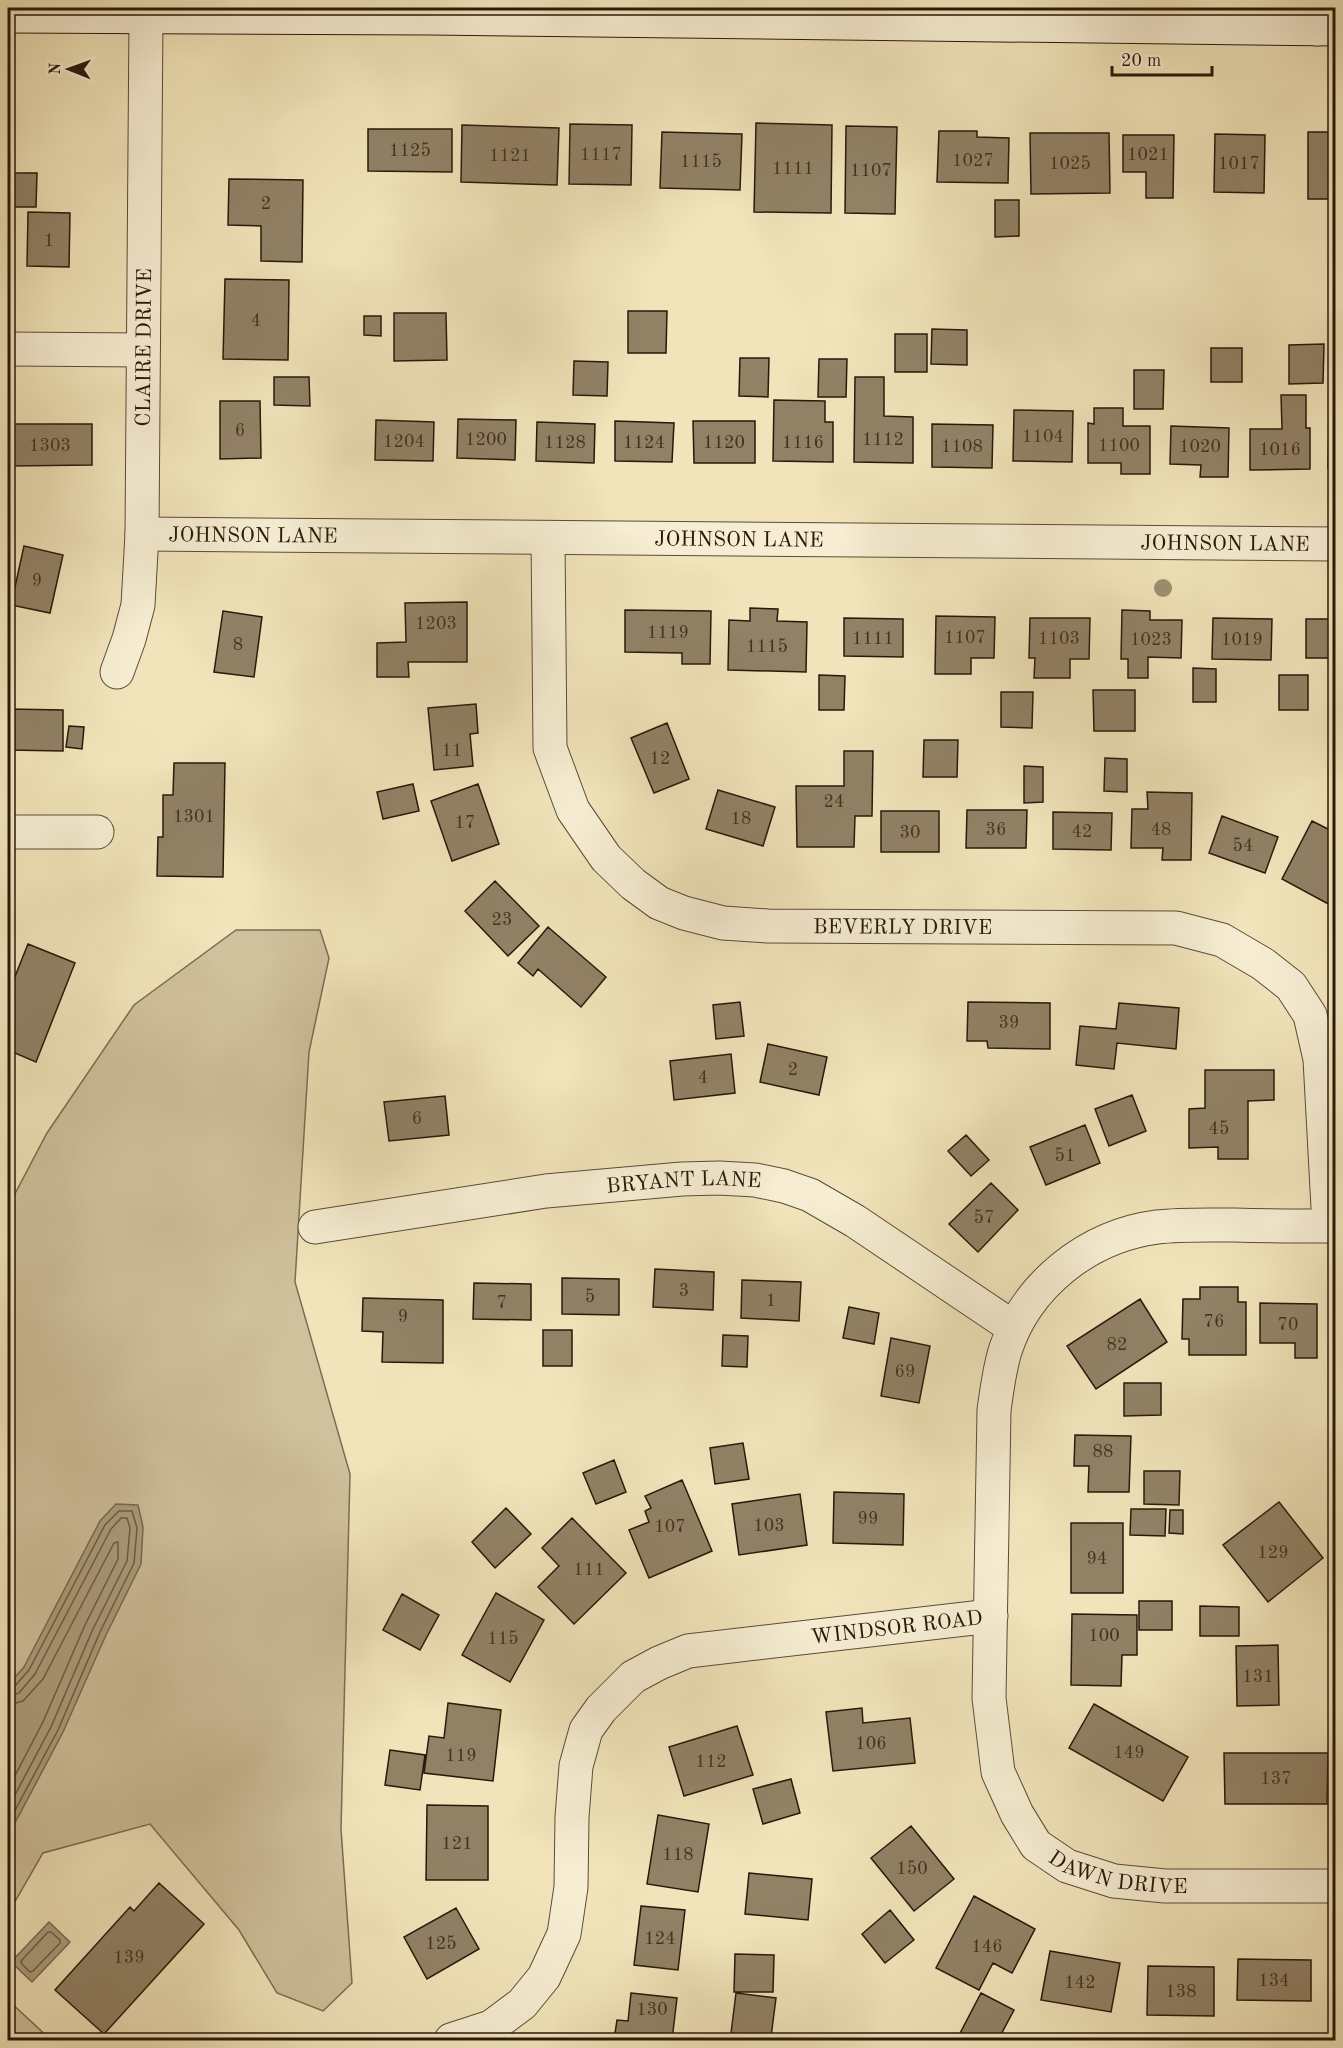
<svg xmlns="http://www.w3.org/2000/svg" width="1343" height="2048" font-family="'Old Standard TT',serif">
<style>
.green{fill:#cfc19c;stroke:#7c6c54;stroke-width:1.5}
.water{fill:#ad9f7e;stroke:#786950;stroke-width:1.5}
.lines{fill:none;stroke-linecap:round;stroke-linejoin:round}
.shore{stroke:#6b5c44;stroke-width:1.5}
.building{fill:#918266;stroke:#29180b;stroke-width:1.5}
.minor-casing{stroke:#5b4b37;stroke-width:35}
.secondary-casing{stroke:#29180b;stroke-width:35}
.minor{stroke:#f6edd2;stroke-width:33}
.secondary{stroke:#f6edd2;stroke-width:33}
.tree{fill:#9e9071}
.labels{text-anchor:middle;stroke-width:6;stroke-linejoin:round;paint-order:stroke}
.number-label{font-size:18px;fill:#433222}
.street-label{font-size:21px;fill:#29180b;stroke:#f6edd2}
</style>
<rect width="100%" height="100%" fill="#f1e4ba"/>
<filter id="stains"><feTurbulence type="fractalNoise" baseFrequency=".00333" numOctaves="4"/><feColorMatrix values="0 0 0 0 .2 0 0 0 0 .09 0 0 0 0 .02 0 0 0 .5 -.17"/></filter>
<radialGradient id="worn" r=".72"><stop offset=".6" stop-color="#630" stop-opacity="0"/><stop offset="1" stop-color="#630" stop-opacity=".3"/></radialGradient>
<path class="green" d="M236,930H320L329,958L309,1052L295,1282L350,1474L341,1829L352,1983L323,2011L277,1993L239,1930L150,1824L43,1853L9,1912L8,2000L51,2040H8V1207L47,1133L134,1005Z"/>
<path class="water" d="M116,1504L138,1505L143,1527L141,1564L106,1635L63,1732L16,1821L8,1826V1685L24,1667L100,1521Z
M49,1922L70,1942L32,1982L11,1962Z"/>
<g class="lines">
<path class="shore" d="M8,1689L14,1687L29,1670L105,1525L119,1511H132L137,1528L134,1563L100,1632L58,1730L12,1816L8,1819
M8,1696L19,1693L35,1674L111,1529L121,1518H127L130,1528L127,1561L93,1629L51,1727L8,1808
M8,1705L23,1701L43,1679L114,1543L118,1542V1559L85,1625L43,1722L8,1789
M48,1932H51L60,1940V1943L33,1971L30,1972L22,1964L21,1961Z"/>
</g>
<path class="building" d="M756,123L832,125L831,213L754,212Z
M570,124L632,125L631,185L569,184Z
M462,125L559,128L557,185L461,182Z
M846,126L897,127L895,214L845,213Z
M368,129H452V172L368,171Z
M939,131H977V137L1009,138L1008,183L937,182Z
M662,132L742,134L740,190L660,188Z
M1308,132H1336V199H1308Z
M1030,133H1109L1110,193L1031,194Z
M1215,134L1265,135L1264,193L1214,192Z
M1123,135H1174L1173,198H1146V172H1123Z
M8,173H37L36,207H8Z
M229,179L303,180L302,262L261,261V226L228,225Z
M995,200H1019V236L995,237Z
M28,212L70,213L69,267L27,266Z
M225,279L289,280L288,360L223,359Z
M628,311H667L666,353H628Z
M394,313H446L447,360L394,361Z
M364,316H381V336L364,335Z
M932,329L967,330V365L931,364Z
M895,334H927V372H895Z
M1324,344L1323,383L1289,384V345Z
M1211,348H1242V382H1211Z
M740,358H769L768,397L739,396Z
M819,359H847L846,397H818Z
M574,361L608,362L607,396L573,395Z
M1134,370H1164L1163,409H1134Z
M274,377H309L310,406L274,405Z
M855,377H884V416L913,417V463L854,462Z
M1281,395H1306V428H1310V469L1250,470V429H1282Z
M774,400L825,401V422H833V462L773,461Z
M220,401H260L261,458L220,459Z
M1094,408H1123V426H1150V474H1121V463H1088V423L1094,424Z
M1014,410L1073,411L1072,462L1013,461Z
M458,419L516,420L515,460L457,458Z
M376,420L434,422L433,461L375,460Z
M615,421L674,423L672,462L615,461Z
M693,421H755V463H694Z
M537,422L595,424L594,463L536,461Z
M8,424H92V465L9,466V480H8Z
M932,424L993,425L992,468L932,467Z
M1171,426L1229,428L1228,477H1200L1201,465L1170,464Z
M1329,428H1336V468H1328Z
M24,546L63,555L50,613L11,605Z
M467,602V662H408L409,677H377V643L406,642L405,603Z
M750,608L778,609L777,621L807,622L806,672L728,670L729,620L750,621Z
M625,610L711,611L710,664H682V653L625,652Z
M1122,610L1150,611V620H1182L1181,658L1148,657V678H1128V659H1121Z
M223,611L262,617L254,677L214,672Z
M936,616L995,617L994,658H971V674H935Z
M844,618L903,619V657L844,656Z
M1030,618H1090L1089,659H1070V678H1034L1035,658H1029Z
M1213,618L1272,619L1271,660L1212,659Z
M1306,619H1336V658H1306Z
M1193,668L1216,669V702H1193Z
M819,675L845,676L844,710H819Z
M1279,675H1308V710H1279Z
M1093,690H1135V731H1094Z
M1001,692H1033L1032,728L1001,727Z
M476,704L478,733L470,734L473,766L434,770L428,708Z
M8,709L63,710V751L8,750Z
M667,723L689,779L654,793L631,738Z
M69,726L84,727L82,749L66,747Z
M924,740H958L957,777H923Z
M844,751H873L872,816H855L854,847H797L796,786H844Z
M1105,758L1127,759V792L1104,791Z
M174,763H225L223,877L157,876L158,837H163V795H173Z
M1024,766L1043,767V802L1024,803Z
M413,784L419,811L383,819L377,792Z
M478,784L499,844L452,861L431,801Z
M718,790L775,807L763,846L706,829Z
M1147,792L1192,793L1191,860H1162L1163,848H1131L1132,809H1148Z
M967,810H1027L1026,848H966Z
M881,811H939V852H881Z
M1053,812L1112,813L1111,850L1053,849Z
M1222,816L1278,837L1265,873L1209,853Z
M1312,821L1336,833V900L1332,906L1282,879Z
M495,881L539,926L508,956L465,911Z
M548,927L606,977L581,1007L538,969L533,976L518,963Z
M28,944L75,963L36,1062L8,1050V994Z
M740,1002L744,1036L716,1039L713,1005Z
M968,1002L1050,1003V1049L988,1048L987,1041H967Z
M1119,1003L1179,1008L1176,1049L1117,1043L1114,1069L1076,1065L1080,1026L1116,1029Z
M768,1044L827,1057L819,1095L760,1082Z
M731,1054L735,1093L674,1100L670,1061Z
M1205,1070H1274V1100L1248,1101V1159H1218V1147L1189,1148V1109L1205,1108Z
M1132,1095L1146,1131L1109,1146L1095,1109Z
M445,1096L449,1135L389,1141L384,1102Z
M1085,1125L1100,1163L1046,1185L1030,1147Z
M966,1135L989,1160L971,1176L948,1151Z
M991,1183L1018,1210L978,1252L949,1224Z
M655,1269L714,1272L713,1310L653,1307Z
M562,1278L619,1279V1315L562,1314Z
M742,1280L801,1282L799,1321L741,1318Z
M474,1283L531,1284V1320L473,1319Z
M1200,1287H1238V1302H1246V1355H1189V1339H1182L1183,1299H1200Z
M363,1298L443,1300V1363L382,1362L383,1332L362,1331Z
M1140,1299L1167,1342L1096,1389L1067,1346Z
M1260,1303L1317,1304V1358H1295V1343H1260Z
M849,1307L879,1313L874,1344L843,1338Z
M543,1330H572V1366H543Z
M723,1335L748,1336L747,1367L722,1366Z
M891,1338L930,1346L919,1403L881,1396Z
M1124,1383H1161V1415L1124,1416Z
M1075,1435L1131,1436L1129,1492H1088L1089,1466H1074Z
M743,1443L749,1479L715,1484L710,1448Z
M614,1460L626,1492L596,1504L583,1473Z
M1144,1471H1180L1179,1505L1144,1504Z
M682,1480L712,1551L649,1578L629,1530L649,1522L645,1511L651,1508L645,1496Z
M834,1492L904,1494L903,1545L833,1543Z
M800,1494L807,1545L739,1555L732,1504Z
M1279,1502L1323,1558L1268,1602L1223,1545Z
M506,1508L531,1534L495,1568L472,1542Z
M1131,1509H1166L1165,1536L1130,1535Z
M1170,1510H1183V1534L1169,1533Z
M572,1518L626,1573L574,1624L538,1587L559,1566L542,1548Z
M1071,1523H1123V1593H1071Z
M496,1593L544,1620L510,1682L462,1655Z
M402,1594L439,1615L420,1650L383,1630Z
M1139,1601H1172V1630H1139Z
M1200,1606L1239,1607V1636H1200Z
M1072,1614L1137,1615V1655H1122L1121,1686L1071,1685Z
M1278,1645L1279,1705L1237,1706L1236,1646Z
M448,1703L501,1710L493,1781L424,1773L429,1736L444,1738Z
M1094,1704L1188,1757L1163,1801L1069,1748Z
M862,1708L863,1723L910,1718L915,1763L833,1771L826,1712Z
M737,1726L753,1775L684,1796L669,1747Z
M390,1750L425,1755L420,1790L385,1785Z
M1224,1753H1328L1327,1804H1225Z
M791,1779L800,1813L763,1824L753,1789Z
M427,1805L488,1806V1880H426Z
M658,1815L709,1824L698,1892L647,1884Z
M911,1826L954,1879L914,1911L871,1858Z
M749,1873L812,1879L808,1920L745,1914Z
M159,1883L204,1924L104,2034L55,1990L130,1907L134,1911Z
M974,1896L1035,1929L1012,1973L993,1963L979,1990L936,1968Z
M641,1906L685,1910L678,1970L634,1965Z
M456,1908L479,1949L427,1979L404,1937Z
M890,1910L914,1940L885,1963L862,1934Z
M1050,1951L1120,1963L1111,2012L1041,2000Z
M735,1954L774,1955L773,1992H734Z
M1238,1959L1311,1960V2001L1237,2000Z
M1334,1963H1336V2018H1334Z
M1148,1966L1214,1967V2016L1147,2015Z
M631,1993L677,1998L672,2040H614L617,2020L628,2021Z
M736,1993L776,1998L771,2037L731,2033Z
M981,1993L1014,2010L998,2040H959L957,2039Z"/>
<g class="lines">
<defs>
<g id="minor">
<path d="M1317,8V29"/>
<path d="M8,349L143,350"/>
<path id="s1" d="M142,534L1336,544"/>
<path id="s2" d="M548,538L550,748L573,810L606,858L633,884L659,903L684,913L723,923L768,926L1176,928L1222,940L1263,964L1291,986L1310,1015L1320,1059L1329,1226"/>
<path id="s3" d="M117,672L129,639L138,605L142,534L146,16"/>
<path d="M8,832H97"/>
<path id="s4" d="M1336,1226C1302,1226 1268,1226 1235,1225C1209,1225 1182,1224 1157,1227C1088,1236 1026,1285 1005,1351C999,1371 997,1390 994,1410L989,1698L998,1772L1017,1814L1036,1845L1067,1866L1114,1881L1165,1886H1336"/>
<path id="s5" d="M315,1227L546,1191L682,1179L719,1178L755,1180L784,1186L810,1195L855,1221L1014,1328"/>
<path id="s6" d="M451,2040L491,2027L522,2004L544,1977L564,1934L571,1887L572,1817L576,1766L586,1730L601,1709L633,1677L659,1663L688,1651L991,1616"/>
</g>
<path id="secondary" d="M8,16L431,18L1336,29"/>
</defs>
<use href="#minor" class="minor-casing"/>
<use href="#secondary" class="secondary-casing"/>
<use href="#minor" class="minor"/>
<use href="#secondary" class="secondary"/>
</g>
<circle class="tree" cx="1163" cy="588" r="9"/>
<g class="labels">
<g class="number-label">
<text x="410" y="156">1125</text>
<text x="601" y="160">1117</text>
<text x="1148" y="160">1021</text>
<text x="510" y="161">1121</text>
<text x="973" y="166">1027</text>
<text x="701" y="167">1115</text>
<text x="1070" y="169">1025</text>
<text x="1239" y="169">1017</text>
<text x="793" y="174">1111</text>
<text x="871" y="176">1107</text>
<text x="266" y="209">2</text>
<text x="49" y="246">1</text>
<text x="256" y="326">4</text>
<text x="240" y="436">6</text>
<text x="1043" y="442">1104</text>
<text x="486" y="445">1200</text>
<text x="883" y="445">1112</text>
<text x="404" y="447">1204</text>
<text x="565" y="448">1128</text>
<text x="644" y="448">1124</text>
<text x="724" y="448">1120</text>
<text x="803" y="448">1116</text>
<text x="50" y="451">1303</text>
<text x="1119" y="451">1100</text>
<text x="962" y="452">1108</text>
<text x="1200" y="452">1020</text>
<text x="1280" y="455">1016</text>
<text x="37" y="586">9</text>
<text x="436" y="629">1203</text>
<text x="668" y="638">1119</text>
<text x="965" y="643">1107</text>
<text x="873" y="644">1111</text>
<text x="1059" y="644">1103</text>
<text x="1151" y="645">1023</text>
<text x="1242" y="645">1019</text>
<text x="238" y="650">8</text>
<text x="767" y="652">1115</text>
<text x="452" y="756">11</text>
<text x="660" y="764">12</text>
<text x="834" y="807">24</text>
<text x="194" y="822">1301</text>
<text x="741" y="824">18</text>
<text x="465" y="828">17</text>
<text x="996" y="835">36</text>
<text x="1161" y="835">48</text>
<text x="1082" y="837">42</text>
<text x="910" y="838">30</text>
<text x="1243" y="851">54</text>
<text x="502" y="925">23</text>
<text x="1009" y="1028">39</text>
<text x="793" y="1075">2</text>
<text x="703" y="1083">4</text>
<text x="417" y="1124">6</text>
<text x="1219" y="1134">45</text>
<text x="1065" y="1161">51</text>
<text x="984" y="1223">57</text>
<text x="684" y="1296">3</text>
<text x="590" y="1302">5</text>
<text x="771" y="1306">1</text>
<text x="502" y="1308">7</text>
<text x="403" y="1322">9</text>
<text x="1214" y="1327">76</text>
<text x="1288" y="1330">70</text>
<text x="1117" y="1350">82</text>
<text x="905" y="1377">69</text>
<text x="1103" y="1457">88</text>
<text x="868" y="1524">99</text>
<text x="769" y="1531">103</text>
<text x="670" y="1532">107</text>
<text x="1273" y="1558">129</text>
<text x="1097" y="1564">94</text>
<text x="589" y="1575">111</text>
<text x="1104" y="1641">100</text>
<text x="503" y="1644">115</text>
<text x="1258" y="1682">131</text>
<text x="871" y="1749">106</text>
<text x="1129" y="1758">149</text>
<text x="461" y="1761">119</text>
<text x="711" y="1767">112</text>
<text x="1276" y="1784">137</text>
<text x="457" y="1849">121</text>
<text x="678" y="1860">118</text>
<text x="912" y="1874">150</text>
<text x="660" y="1944">124</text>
<text x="441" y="1949">125</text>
<text x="987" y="1952">146</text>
<text x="129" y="1963">139</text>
<text x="1274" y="1986">134</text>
<text x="1080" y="1988">142</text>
<text x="1181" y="1997">138</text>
<text x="652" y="2015">130</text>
</g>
<g class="street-label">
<text dy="7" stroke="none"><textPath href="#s3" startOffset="328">CLAIRE DRIVE</textPath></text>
<text dy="7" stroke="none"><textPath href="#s1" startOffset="111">JOHNSON LANE</textPath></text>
<text dy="7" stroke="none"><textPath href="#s1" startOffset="597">JOHNSON LANE</textPath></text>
<text dy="7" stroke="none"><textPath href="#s1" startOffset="1083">JOHNSON LANE</textPath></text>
<text dy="7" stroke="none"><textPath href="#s2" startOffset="651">BEVERLY DRIVE</textPath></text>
<text dy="7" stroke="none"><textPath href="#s5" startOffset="372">BRYANT LANE</textPath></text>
<text dy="7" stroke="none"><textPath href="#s6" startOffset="711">WINDSOR ROAD</textPath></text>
<text dy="7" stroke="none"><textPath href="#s4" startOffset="980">DAWN DRIVE</textPath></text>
</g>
</g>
<rect width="1343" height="2048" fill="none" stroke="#f1e4ba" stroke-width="30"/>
<rect x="9" y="9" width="1325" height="2030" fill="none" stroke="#29180b" stroke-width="3"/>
<rect x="15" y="15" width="1313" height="2018" fill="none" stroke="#29180b" stroke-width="1.5"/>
<g transform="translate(69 69) rotate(271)" stroke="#f6edd2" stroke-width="4.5" paint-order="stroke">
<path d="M0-4.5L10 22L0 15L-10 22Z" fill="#29180b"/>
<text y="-9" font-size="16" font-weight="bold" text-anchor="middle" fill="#29180b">N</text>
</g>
<path d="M1112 66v9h100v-9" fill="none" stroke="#29180b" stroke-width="3"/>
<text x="1121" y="66" font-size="18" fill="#29180b" stroke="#f6edd2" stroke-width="4.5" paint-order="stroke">20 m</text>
<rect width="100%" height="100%" filter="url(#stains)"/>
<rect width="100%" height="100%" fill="url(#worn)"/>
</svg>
